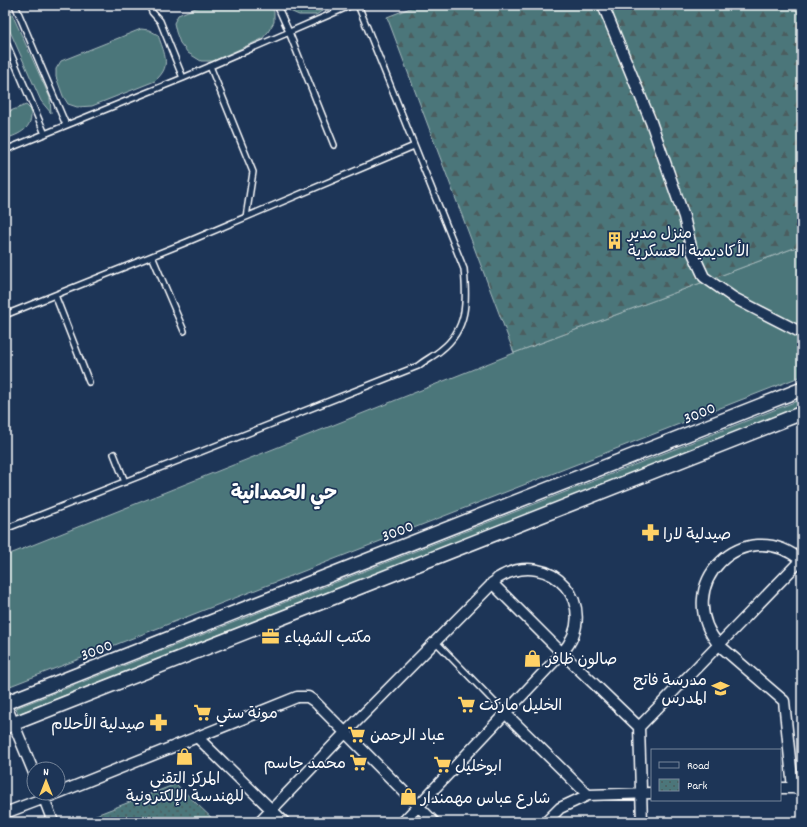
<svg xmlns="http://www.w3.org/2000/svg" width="807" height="827" font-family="Dekko,'Playpen Sans Arabic',sans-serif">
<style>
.grass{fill:#4c767a;stroke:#a6babc}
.forest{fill:url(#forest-firs);stroke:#a6babc}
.park{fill:url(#park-dots);stroke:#a6babc}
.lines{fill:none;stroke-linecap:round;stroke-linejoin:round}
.service-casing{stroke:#fff;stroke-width:8}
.minor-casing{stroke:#fff;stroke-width:13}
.tertiary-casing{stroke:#fff;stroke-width:16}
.service{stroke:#1d3557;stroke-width:5}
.minor{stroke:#1d3557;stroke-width:10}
.tertiary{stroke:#1d3557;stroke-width:13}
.labels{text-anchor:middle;stroke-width:3.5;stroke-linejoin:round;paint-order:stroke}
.poi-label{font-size:16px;fill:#fff;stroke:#1d3557;text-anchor:start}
.street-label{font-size:16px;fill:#fff;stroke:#1d3557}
.district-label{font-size:20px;font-weight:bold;fill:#fff;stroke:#1d3557}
</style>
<defs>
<pattern id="forest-firs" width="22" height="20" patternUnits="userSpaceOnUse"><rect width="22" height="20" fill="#4c767a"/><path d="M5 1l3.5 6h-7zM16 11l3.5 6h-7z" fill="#4c5d5e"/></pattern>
<pattern id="park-dots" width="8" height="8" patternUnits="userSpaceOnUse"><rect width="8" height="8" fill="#4c767a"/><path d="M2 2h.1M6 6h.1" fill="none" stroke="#4c5d5e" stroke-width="1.8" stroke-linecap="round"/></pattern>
</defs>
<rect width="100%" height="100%" fill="#1d3557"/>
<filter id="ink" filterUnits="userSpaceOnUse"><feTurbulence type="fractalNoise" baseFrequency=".025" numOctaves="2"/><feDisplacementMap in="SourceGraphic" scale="8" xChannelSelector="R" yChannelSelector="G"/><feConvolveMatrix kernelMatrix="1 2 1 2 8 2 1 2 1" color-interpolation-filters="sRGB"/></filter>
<g filter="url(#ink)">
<path class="grass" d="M5,5H8L50,98L51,113L41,101L5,20Z
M203,5H271L274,12V22L268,32L262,39L213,61H201L188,53L180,43L176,32L174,23L178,15Z
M284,5H331L316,15H299L290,11Z
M141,29L149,30L158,35C162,47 170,62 162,73C160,76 158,78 155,81L92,106L77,107L68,104L63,96L56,77V69L61,61Z
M26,105L31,110C33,129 20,134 5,139V113Z
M802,245V376L5,688V556L514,353Z
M802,399V406L18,714L16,708Z"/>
<path class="forest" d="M418,5H802V245L514,353L387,17Z"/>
<path class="park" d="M176,784L216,822H78Z"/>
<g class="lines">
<defs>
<path id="service" d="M15,5L66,125
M149,5L152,12L160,21L183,78
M277,5L289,32L334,145
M5,40L45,134
M210,66L253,172L246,217
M5,150L183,78L352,5
M152,256L184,331
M55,295L89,382
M5,315L187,242L414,146
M114,454L125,482
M5,529L418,366C425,360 434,356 441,350C468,329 467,300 464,269L358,5
M435,641L505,713"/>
<path id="minor" d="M603,5L651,122L684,217L692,251L704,277L734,298L802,333
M492,583L562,653L639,727L642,822
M5,703L34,773
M505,713L588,795
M639,727L802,559
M197,737L284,822
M780,788H793L802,790
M793,788L784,701L719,645C669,585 745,512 802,561
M42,793L53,822
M58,793L297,697H308L314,701L434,822
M5,813L58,793
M260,822L345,733L498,578C551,546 603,607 562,653L403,822
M546,822L560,808L588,795L652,793"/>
<path id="tertiary" d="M5,703L802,389
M5,727L802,413"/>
</defs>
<use href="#service" class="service-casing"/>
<use href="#minor" class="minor-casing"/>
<use href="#tertiary" class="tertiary-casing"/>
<use href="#service" class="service"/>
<use href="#minor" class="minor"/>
<use href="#tertiary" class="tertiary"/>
</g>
</g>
<defs>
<symbol id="building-bare" viewBox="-9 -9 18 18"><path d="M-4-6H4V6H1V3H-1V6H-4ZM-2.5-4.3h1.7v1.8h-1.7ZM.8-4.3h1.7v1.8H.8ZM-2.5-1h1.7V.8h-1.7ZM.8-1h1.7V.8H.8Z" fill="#ffd166" stroke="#1d3557" stroke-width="2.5" paint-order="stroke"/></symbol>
<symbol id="pharmacy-bare" viewBox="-9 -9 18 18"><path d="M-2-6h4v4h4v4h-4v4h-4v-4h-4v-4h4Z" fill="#ffd166" stroke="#1d3557" stroke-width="2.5" paint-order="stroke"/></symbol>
<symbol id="office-bare" viewBox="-9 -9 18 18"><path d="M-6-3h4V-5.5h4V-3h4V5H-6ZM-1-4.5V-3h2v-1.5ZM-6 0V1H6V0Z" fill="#ffd166" stroke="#1d3557" stroke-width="2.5" paint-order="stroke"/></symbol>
<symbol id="shop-bare" viewBox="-9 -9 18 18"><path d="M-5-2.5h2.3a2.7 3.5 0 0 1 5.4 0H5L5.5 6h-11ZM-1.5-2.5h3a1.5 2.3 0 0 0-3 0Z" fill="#ffd166" stroke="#1d3557" stroke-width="2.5" paint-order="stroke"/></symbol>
<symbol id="school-bare" viewBox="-9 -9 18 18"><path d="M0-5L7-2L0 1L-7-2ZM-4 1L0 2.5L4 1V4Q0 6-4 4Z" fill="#ffd166" stroke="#1d3557" stroke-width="2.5" paint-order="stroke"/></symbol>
<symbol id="supermarket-bare" viewBox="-9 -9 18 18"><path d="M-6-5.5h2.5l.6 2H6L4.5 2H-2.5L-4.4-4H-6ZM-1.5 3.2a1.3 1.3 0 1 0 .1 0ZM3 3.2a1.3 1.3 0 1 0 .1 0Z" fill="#ffd166" stroke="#1d3557" stroke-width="2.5" paint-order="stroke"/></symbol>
</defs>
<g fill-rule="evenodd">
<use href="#building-bare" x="602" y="228" width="25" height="25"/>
<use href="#pharmacy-bare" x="638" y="520" width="25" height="25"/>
<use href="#office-bare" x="258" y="624" width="25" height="25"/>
<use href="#shop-bare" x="520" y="646" width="25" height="25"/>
<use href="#school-bare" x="708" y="676" width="25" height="25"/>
<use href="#supermarket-bare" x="454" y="692" width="25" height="25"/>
<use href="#supermarket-bare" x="190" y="700" width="25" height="25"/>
<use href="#pharmacy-bare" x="146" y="710" width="25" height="25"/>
<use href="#supermarket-bare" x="344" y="722" width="25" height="25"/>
<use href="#shop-bare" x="172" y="744" width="25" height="25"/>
<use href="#supermarket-bare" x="346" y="750" width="25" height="25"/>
<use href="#supermarket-bare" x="430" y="752" width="25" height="25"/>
<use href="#shop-bare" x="396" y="784" width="25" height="25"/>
</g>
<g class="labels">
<g class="poi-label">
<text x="628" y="238">منزل مدير<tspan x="628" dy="18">الأكاديمية العسكرية</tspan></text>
<text x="663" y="539">صيدلية لارا</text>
<text x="284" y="642">مكتب الشهباء</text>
<text x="546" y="664">صالون ظافر</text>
<text x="707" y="685" text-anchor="end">مدرسة فاتح<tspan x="707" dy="18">المدرس</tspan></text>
<text x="479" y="710">الخليل ماركت</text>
<text x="216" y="718">مونة ستي</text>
<text x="145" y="729" text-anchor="end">صيدلية الأحلام</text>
<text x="370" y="740">عباد الرحمن</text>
<text x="346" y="768" text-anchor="end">محمد جاسم</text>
<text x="455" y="771">ابوخليل</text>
<text x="185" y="783" text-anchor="middle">المركز التقني<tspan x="185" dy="18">للهندسة الإلكترونية</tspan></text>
<text x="421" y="803">شارع عباس مهمندار</text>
</g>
<g class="street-label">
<text transform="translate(699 412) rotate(-22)" y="6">3000</text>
<text transform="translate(397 530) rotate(-21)" y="6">3000</text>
<text transform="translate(96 649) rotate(-21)" y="6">3000</text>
</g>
<g class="district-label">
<text x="284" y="499">حي الحمدانية</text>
</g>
</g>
<rect width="807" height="827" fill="none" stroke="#1d3557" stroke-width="20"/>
<rect x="10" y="10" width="787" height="807" fill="none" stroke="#fff" stroke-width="1.5" filter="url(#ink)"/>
<rect x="651" y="749" width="130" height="52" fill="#1d3557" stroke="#77869a"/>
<rect x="659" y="762" width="20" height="6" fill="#1d3557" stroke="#77869a"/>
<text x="687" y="769" font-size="12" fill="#ffffff">Road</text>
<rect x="659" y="779" width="20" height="12" fill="url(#park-dots)" stroke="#77869a"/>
<text x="687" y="789" font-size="12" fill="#ffffff">Park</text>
<g transform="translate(46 781)"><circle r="19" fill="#1d3557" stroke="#77869a"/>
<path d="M0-3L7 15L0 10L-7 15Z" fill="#ffd166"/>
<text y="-6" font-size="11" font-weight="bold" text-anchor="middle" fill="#ffffff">N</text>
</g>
</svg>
